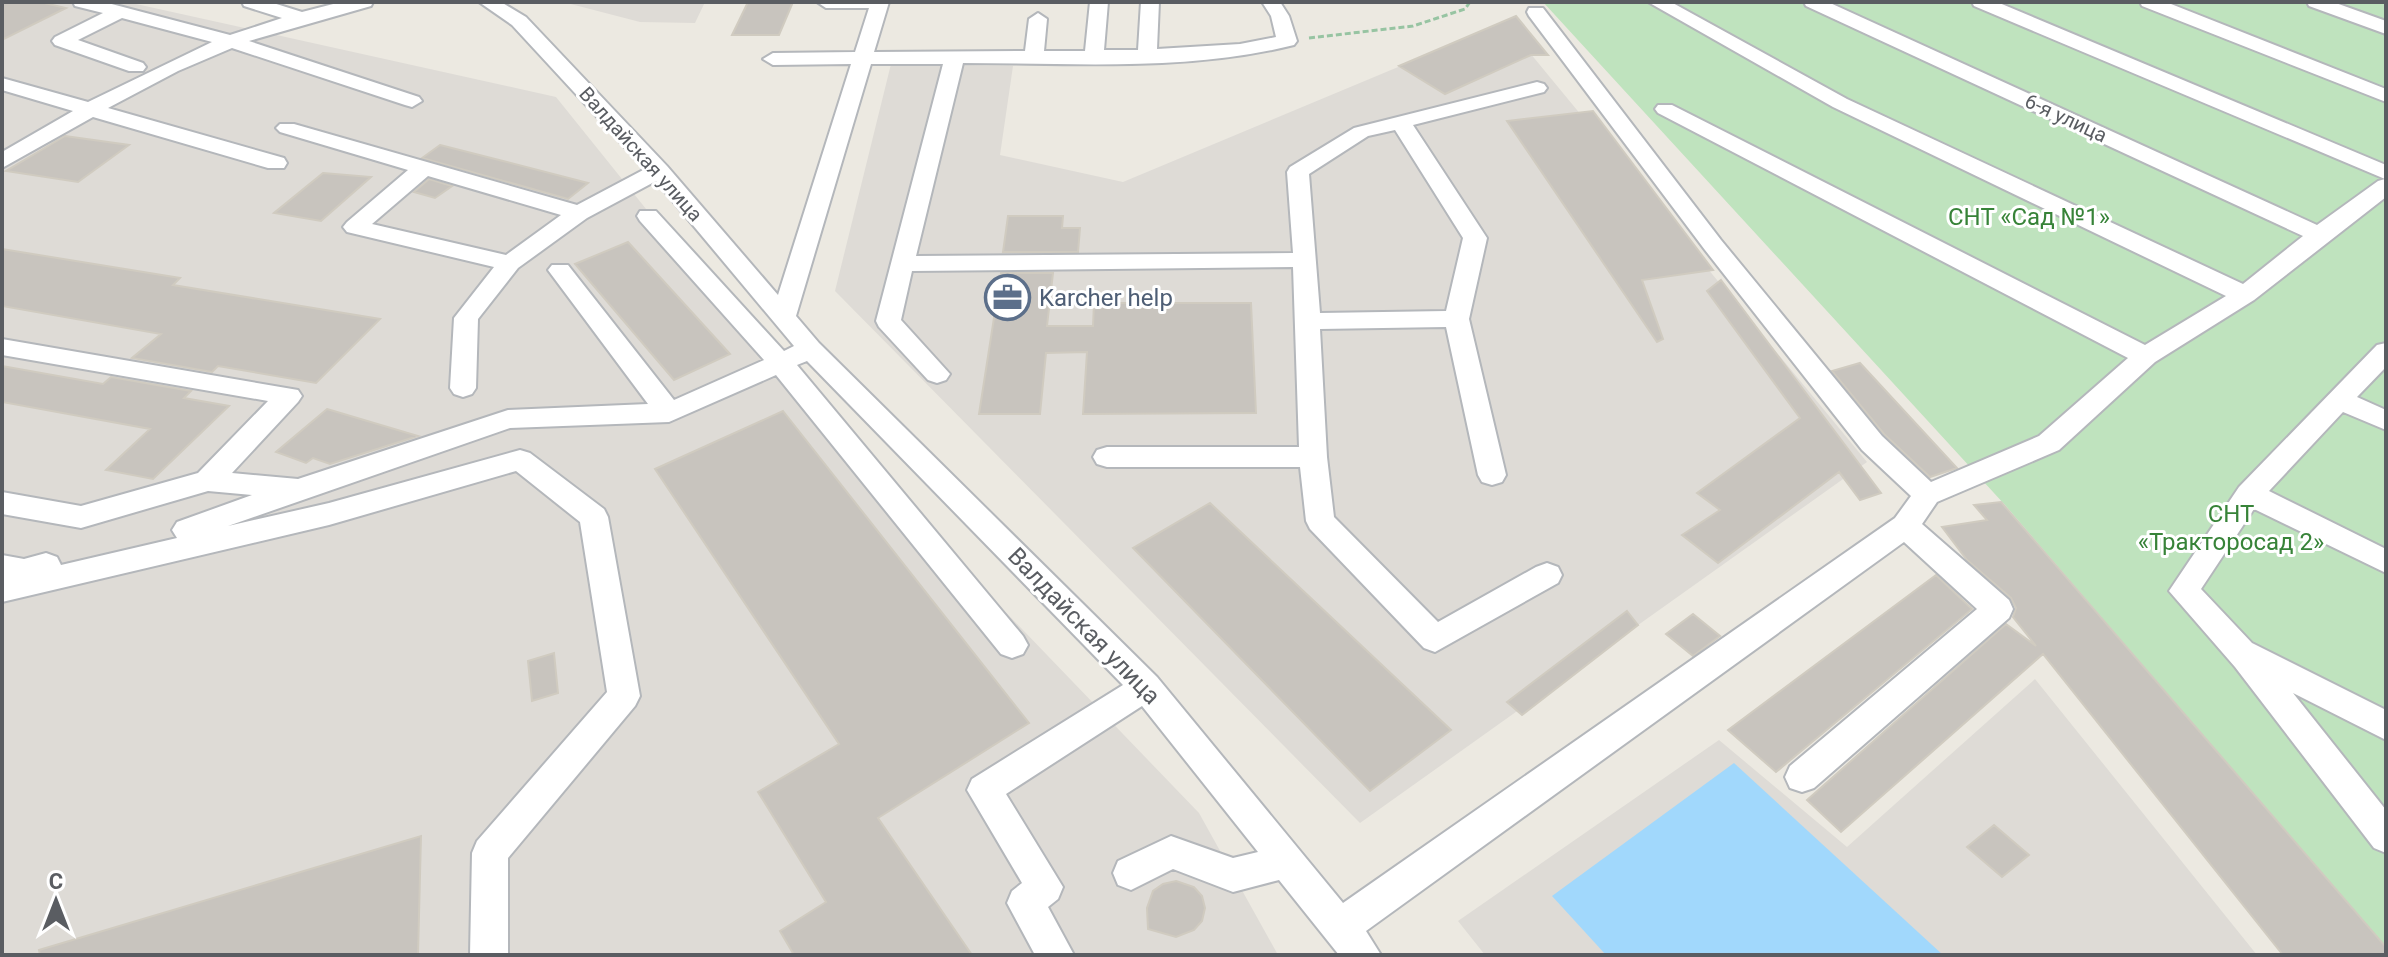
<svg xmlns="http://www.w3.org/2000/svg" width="2388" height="957" font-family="Roboto,sans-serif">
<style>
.industrial{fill:#dedbd6}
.green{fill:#bfe3be}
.water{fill:#a1d8fc}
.building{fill:#c8c4be;stroke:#d0cbc0;stroke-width:2}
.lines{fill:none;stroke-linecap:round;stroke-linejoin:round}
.minor-casing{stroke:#b4b7bb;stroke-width:4}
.path{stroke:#97c4a2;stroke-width:3;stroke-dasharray:6 3;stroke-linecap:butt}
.minor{fill:#fff;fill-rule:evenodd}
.labels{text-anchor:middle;stroke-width:6;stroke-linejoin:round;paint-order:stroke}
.far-street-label{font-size:20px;fill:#5a5d62;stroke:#fff}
.park-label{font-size:24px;fill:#378338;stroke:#fff}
.service-label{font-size:24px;fill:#4e5e75;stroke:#fff;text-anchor:start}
.street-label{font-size:24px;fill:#5a5d62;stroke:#fff}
</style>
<rect width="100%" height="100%" fill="#ece9e1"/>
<path class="industrial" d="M2,2H127L556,97L790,388L1199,813L1278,955H2Z
M563,2H705L695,23L640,22Z
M1494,27L1530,53L1867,462L1360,823L835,291L891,64L1013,66L1000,155L1123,182Z
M2035,679L2257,955H1485L1458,921L1719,740L1847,847Z"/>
<path class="green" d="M1543,2H2386V948L2005,505Z"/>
<path class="water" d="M1734,763L1943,955H1606L1552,896Z"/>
<path class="building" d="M2,2H40L66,8L2,40Z
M748,2H793L779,35H732Z
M1516,16L1548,55H1531L1445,94L1399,66Z
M1593,111L1713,270L1642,280L1663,339L1657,342L1507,121Z
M65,136L129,145L78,182L6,171Z
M440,145L503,161L588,183L568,199L422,158Z
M323,173L371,177L321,221L274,213Z
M429,179L452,186L435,198L414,192Z
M1008,216H1063L1062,228H1080L1078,252H1003Z
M628,242L730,354L674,380L575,264Z
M2,249L180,278L173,285L380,319L316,383L218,366L212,372L132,358L161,334L2,306Z
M1001,273H1053L1047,326H1093L1094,303H1251L1256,413L1083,414L1087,352L1046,353L1040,414H979Z
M1721,280L1881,493L1860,500L1839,472L1718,563L1682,535L1720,510L1697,493L1800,418L1707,291Z
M1860,363L1957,468L1930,477L1884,434L1832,371Z
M2,366L103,384L111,377L191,391L184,398L229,406L153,479L106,470L150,429L2,402Z
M327,409L418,436L330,464L313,458L306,463L276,452Z
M783,411L1029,723L878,818L972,955H794L780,931L826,902L758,792L839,744L655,469Z
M2001,502L2386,947V955H2283L2043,654L1841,832L1807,800L2006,624L2036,646L2013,617L2016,608L2011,598L1967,560L1942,527L1987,520L1974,505Z
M1210,503L1451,730L1370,791L1133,548Z
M1936,575L1972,609L1776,772L1728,730Z
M1627,611L1638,625L1522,715L1507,702Z
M1693,614L1720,636L1693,656L1666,634Z
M554,653L558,693L532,701L528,661Z
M1994,825L2029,855L2002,877L1967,847Z
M421,836L418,955H40L39,950Z
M1176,881L1194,887L1202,896L1205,908L1202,921L1194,930L1176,937L1148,929L1147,908L1153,891L1163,884Z"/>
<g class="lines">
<defs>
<path id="minor" d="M73,2H104L230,35L282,18L244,6L242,2H270L302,12L341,2H373L371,6L249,41L419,97L422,101L412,107L405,105L232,48L178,71L108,108L284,158L287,163L284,168H268L93,117L2,168V152L73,111L2,90V78L88,102L212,42L122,18L78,40L143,63L146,67L143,71H129L55,45L52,41L55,37L103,13L75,6Z
M479,2H501L526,17L667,166L778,295L851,64L773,65L763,59L773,53L855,52L869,8H826L817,2H889L874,52L1025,51L1029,19L1038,13L1047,19L1044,51H1085L1090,2H1108L1104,50H1138L1141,2H1159L1157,49L1240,44L1276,37L1271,16L1262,2H1280L1289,16L1297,41L1294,45C1187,72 1071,63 963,63L916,256L1293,253L1287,172L1290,167L1354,128L1537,82L1544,84L1547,88L1544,92L1413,125L1487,238L1469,319L1506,475L1502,482L1492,485L1482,482L1478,475L1446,327L1320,329L1327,457L1334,517L1438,622L1536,567L1547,563L1558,567L1562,575L1558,583L1435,652L1424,648L1310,529L1306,521L1300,467H1107L1097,464L1093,457L1097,450L1107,447H1299L1293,267L912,271L901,320L950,374L946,380L937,383L928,380L879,327L876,321L943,64H871L796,316L819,343L1157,677L1343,903L1895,518L1911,496L1862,450L1705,250L1529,16L1527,12L1529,8H1543L1721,240L1882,436L1931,482L2039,436L2128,358L1658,113L1655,109L1658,105H1672L2145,345L2226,296L1833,107L1648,2H1671L1847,99L2243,284L2303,236L1806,6L1804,2H1828L2317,225L2378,181L2385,179L1974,6L1972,2H1997L2386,165V197L2254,300L2155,362L2059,450L1937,502L1922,524L2009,600L2013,609L2009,618L1814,788L1802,792L1790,788L1785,777L1790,766L1977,609L1904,542L1366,931L1381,955H1339L1279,880L1233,892L1173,869L1131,890L1118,885L1113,873L1118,861L1171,836L1233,858L1258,852L1142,706L1006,794L1063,887L1058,899L1048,907L1074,955H1035L1007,903L1012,891L1022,883L967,790L972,779L1123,685L807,361L797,365L1023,636L1028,645L1023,654L1012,658L1001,654L776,375L669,422L510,428L228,526L329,503L520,450L530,453L604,509L608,517L640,696L635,706L508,858V955H470L472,853L477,841L607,692L580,522L516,471L329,525L2,602V555L24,559L46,553L57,557L61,565L177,538L172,530L177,522L252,495L208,491L81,528L2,514V492L81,506L198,473L268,401L2,355V339L298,390L302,396L298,402L232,473L298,479L508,410L648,404L548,270L552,265H568L674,400L764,360L640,221L637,216L640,211H656L784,351L794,346L656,181L587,218L518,268L478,319L476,388L472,394L463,397L454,394L450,388L454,318L494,267L347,232L343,227L347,222L408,170L280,132L276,128L280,124H294L577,205L645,169L512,25ZM1395,130L1463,238L1446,311L1320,313L1309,174L1368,136ZM428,176L561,215L506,255L372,224Z
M2140,2H2166L2386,89V102L2142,6Z
M2307,2H2333L2386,21V34L2309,6Z
M2386,343V367L2357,397L2386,410V430L2343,412L2269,491L2386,549V573L2254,509L2201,589L2252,643L2386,710V740L2293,693L2386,810V853L2374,848L2235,667L2169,591L2239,487L2377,345Z"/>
</defs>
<use href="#minor" class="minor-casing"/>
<path class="path" d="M1309,38L1413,26L1465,9L1470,2"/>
<use href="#minor" class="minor"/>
</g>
<defs>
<symbol id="office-ring" viewBox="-11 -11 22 22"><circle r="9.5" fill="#fff" stroke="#5c6f8a" stroke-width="1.5"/><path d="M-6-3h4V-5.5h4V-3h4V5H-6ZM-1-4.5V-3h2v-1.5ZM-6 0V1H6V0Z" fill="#5c6f8a"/></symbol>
</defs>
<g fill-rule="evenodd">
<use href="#office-ring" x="982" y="272" width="51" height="51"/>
</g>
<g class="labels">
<g class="far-street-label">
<text transform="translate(2066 118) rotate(25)" y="7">6-я улица</text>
<text transform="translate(641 154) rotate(48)" y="7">Валдайская улица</text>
</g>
<g class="park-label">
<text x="2029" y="225">СНТ «Сад №1»</text>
<text x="2231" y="522">СНТ<tspan x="2231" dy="28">«Тракторосад 2»</tspan></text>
</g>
<g class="service-label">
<text x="1039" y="306">Karcher help</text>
</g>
<g class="street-label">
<text transform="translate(1084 626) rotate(46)" y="8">Валдайская улица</text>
</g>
</g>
<rect width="2388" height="957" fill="none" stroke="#5a5d62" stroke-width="8"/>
<g transform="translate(56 901)" stroke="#ffffff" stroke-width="6" paint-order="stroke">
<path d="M0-6L14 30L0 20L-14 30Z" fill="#5a5d62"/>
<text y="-12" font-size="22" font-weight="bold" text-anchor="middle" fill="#5a5d62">С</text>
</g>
</svg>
